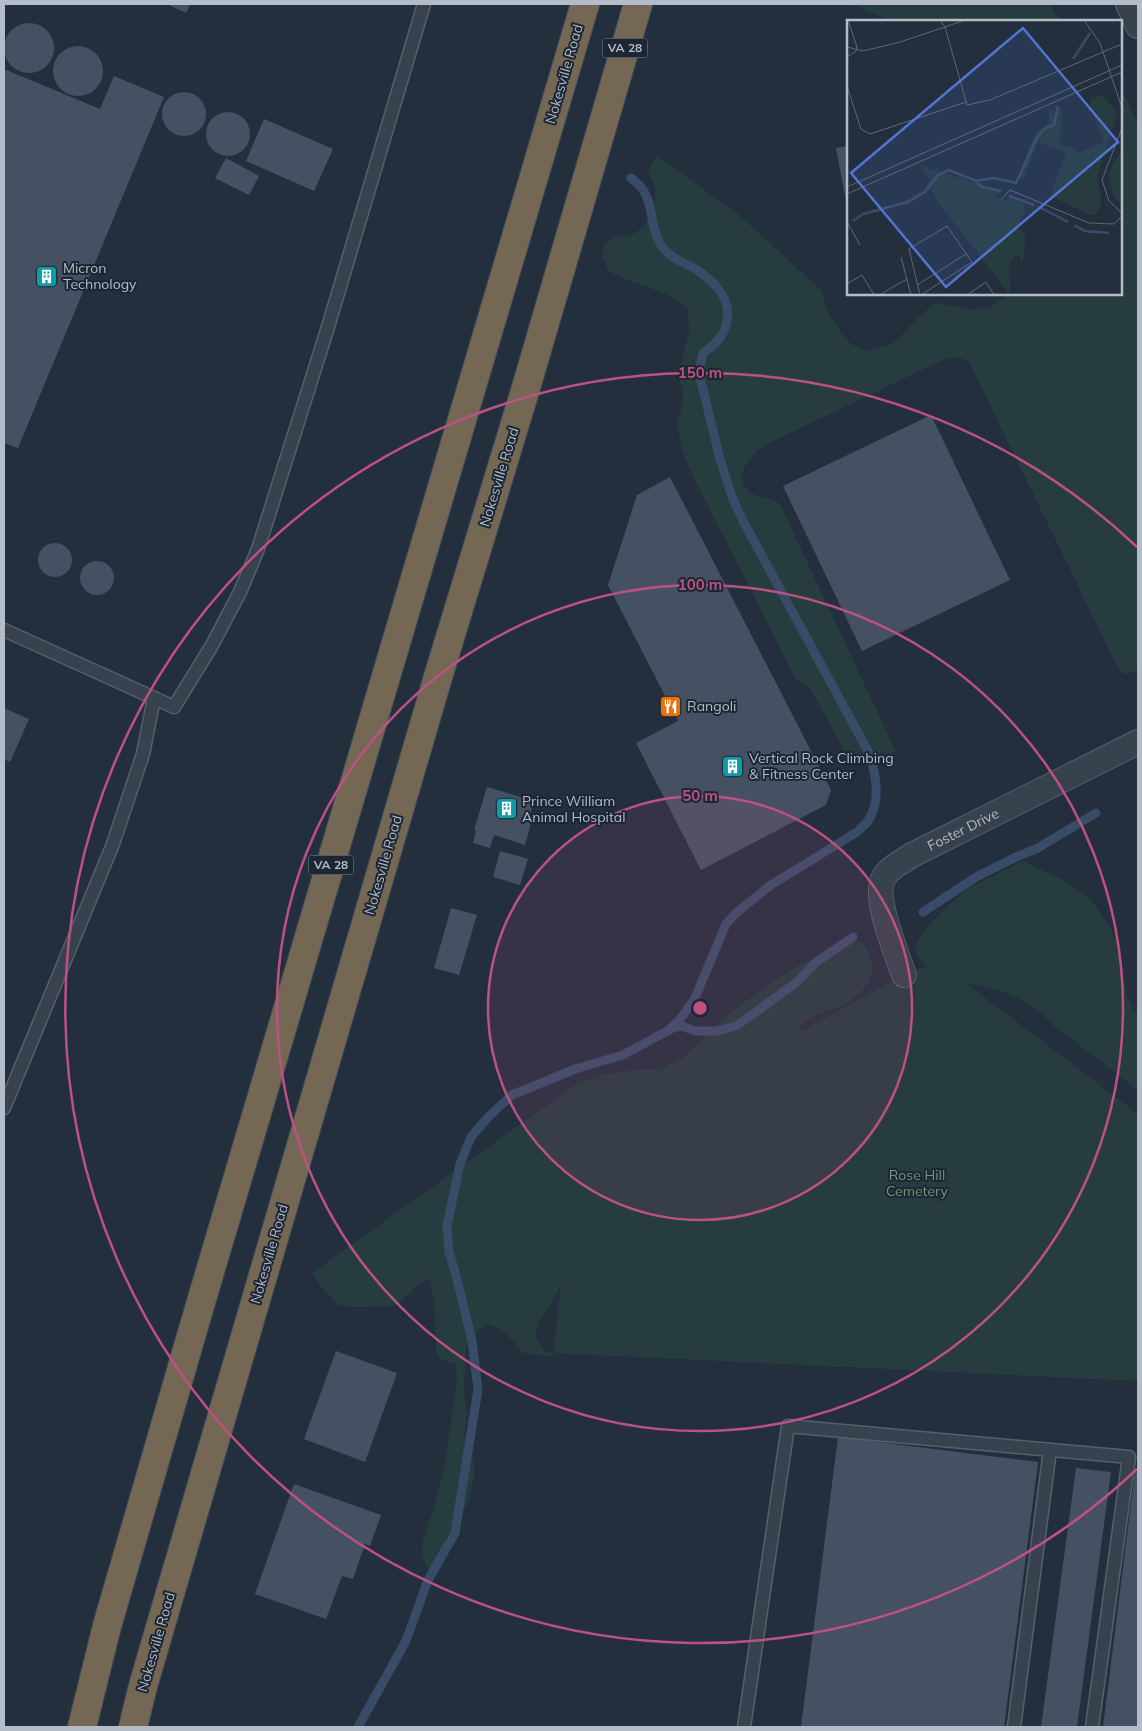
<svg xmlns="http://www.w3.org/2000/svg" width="1142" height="1731" font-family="Mulish,sans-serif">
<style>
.green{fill:#263c3f;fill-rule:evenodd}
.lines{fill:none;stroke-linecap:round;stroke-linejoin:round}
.stream{stroke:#394c67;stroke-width:9}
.building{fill:#455162}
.lane-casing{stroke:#565f6c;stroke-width:15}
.street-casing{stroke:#565f6c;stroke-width:26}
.highway-casing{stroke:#434c59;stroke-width:30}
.lane{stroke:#38414e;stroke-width:12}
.street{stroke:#38414e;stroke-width:24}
.highway{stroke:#746855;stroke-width:28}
.ring{fill:none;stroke:#bd5182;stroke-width:2.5}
.labels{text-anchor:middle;stroke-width:4;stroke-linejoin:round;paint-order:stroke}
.shield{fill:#1d2633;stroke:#878f9c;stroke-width:1}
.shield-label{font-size:12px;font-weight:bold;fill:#b4bcc9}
.street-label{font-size:14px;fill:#b4bcc9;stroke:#1d2633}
.poi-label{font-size:14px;fill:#b4bcc9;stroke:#1d2633;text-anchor:start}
.park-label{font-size:14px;fill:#6b9a76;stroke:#1d2633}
.inset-river{fill:none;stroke:#394c67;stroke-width:2.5}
.inset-road{fill:none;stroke:#5e6776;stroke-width:1}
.view{fill:#5274d3;fill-opacity:0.15;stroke:#5274d3;stroke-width:2.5}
.inset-edge{fill:none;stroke:#b4bcc9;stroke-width:2.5}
.centre{fill:#bd5182;stroke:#1d2633;stroke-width:2.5}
.ring-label{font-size:15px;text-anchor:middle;font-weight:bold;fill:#bd5182;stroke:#1d2633;stroke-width:4;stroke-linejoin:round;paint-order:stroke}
</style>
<rect width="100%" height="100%" fill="#242f3e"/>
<path class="green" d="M852,4H1050L1055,14L1063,21H891Z
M1121,87L1138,124V669L1128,674L1123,673L1118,668L970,364C963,357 957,357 947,358L765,445C751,456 730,476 751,493C760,499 771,497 780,504L896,752L850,760L810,688L795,678L691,472L682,449L677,424L683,404V392L678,376L689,333L688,310L675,298L648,287L627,280L610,272L602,258L604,246L613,237C622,237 632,236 639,230C650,222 656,203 655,190C655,184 651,177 648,171L657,156L737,213L821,290L826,309L841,333L850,343L864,351L892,344L905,332L919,316L936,303L971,310L990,307L1010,294H1121Z
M1023,861L1065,881L1091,900L1110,928L1119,947L1127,996L1134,1010L1138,1011V1090L1053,1025C1030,1000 1001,987 967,984L1138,1114V1381L554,1353L553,1357L523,1353L504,1331L489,1324L479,1331L466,1346L464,1391L467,1414L464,1437L473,1457L474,1476L469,1501L454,1523L437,1558L428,1571L422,1554L423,1540L435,1504L445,1463L457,1380L456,1364L440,1359L436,1352L435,1309L430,1278L417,1286L396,1306L356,1307L338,1305L322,1288L312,1273L578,1083L604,1074L636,1070H659L683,1058L729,1014L749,999L794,968L844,944L860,941C882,966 872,989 844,1004C829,1013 810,1014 799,1027L802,1031L904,975L927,966L917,956L916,945L925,929L965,890ZM561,1285L553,1353L545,1351L535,1336L539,1321L548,1308Z"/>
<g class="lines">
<path class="stream" d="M923,912L976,877L1014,858L1038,848L1096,813
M670,1029L681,1026L696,1031H717L736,1026L796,983L815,963L853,937
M358,1727L406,1641L428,1580L455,1533L478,1389L472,1341L457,1279L449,1252L447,1226L460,1164L471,1137L490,1115L512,1095L575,1069L623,1055L669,1030L681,1018L695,998L726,924L736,913L771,885L857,832C860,829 865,825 868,821C882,800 876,773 868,751L743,521L732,497L720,459L699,373L703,353C715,345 725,335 727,321C732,297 711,278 692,267C681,262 668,256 661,245C646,221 658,197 631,178"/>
</g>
<path class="building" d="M167,4H190L186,13Z
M4 48a25 25 0 1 1 50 0a25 25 0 1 1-50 0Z
M53 71a25 25 0 1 1 50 0a25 25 0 1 1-50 0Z
M4,69L100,109L114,76L164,97L18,448L4,443Z
M162 114a22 22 0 1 1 44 0a22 22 0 1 1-44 0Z
M206 134a22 22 0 1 1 44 0a22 22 0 1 1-44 0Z
M264,119L333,149L314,191L246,161Z
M848,146V206H847L836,148Z
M226,158L259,176L249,195L215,178Z
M931,415L1010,580L862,651L783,486Z
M670,477L831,790L826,805L701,870L636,743L678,721L608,585L637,495Z
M38 560a17 17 0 1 1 34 0a17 17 0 1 1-34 0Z
M80 578a17 17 0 1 1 34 0a17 17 0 1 1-34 0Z
M4,708L29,719L10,762L4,759Z
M487,787L534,801L529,818L532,819L525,845L494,835L490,848L473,843L476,831L474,830Z
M500,851L528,859L520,885L493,877Z
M451,908L477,915L459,975L434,968Z
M336,1351L397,1373L365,1462L304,1439Z
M838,1437L1038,1462L1004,1727H801Z
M1076,1468L1111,1472L1077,1727H1041Z
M1135,1472L1138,1473V1727H1103Z
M294,1484L381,1515L370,1546L365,1544L353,1579L342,1576L326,1619L255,1594Z"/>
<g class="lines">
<defs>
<path id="lane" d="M4,630L174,707L211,647L240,592L258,549L328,327L424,4
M4,1108L113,844L143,754L154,698
M744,1727L788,1426L1129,1457L1092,1727
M1014,1727L1050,1450"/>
<g id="street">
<path d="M1128,4L1138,26"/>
<path id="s1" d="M904,975C897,954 872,896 884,877C890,867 902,862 912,855L1138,742"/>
</g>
<path id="highway" d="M82,1727L107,1626L201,1302L585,4
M133,1727L143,1686L438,677L525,391L638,4"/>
</defs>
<use href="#lane" class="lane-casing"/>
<use href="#street" class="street-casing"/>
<use href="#highway" class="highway-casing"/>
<use href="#lane" class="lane"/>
<use href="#street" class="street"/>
<use href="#highway" class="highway"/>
</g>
<circle cx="700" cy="1008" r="212" fill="#bd5182" fill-opacity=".12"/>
<g class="ring">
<circle cx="700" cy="1008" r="212"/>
<circle cx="700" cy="1008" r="423"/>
<path d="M1137 1469A635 635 0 1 1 1137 547"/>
</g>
<defs>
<symbol id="building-square" viewBox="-11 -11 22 22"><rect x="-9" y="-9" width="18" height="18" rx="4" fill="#0f9aa8" stroke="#1d2633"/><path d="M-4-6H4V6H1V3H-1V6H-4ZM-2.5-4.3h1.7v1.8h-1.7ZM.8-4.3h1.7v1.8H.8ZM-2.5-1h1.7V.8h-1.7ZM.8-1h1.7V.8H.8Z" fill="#fff"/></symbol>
<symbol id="restaurant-square" viewBox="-11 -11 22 22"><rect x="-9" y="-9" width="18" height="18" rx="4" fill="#e8710a" stroke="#1d2633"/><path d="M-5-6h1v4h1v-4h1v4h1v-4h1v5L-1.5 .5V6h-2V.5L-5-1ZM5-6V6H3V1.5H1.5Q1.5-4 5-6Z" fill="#fff"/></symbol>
</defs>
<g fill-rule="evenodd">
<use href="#building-square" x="34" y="264" width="25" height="25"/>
<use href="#restaurant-square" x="658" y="694" width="25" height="25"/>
<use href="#building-square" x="720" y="754" width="25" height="25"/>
<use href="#building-square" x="494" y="796" width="25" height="25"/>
</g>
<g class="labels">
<g class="shield">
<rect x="602.5" y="38.5" width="45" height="19" rx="4"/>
<rect x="308.5" y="855.5" width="45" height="19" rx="4"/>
</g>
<g class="shield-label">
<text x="625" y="52">VA 28</text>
<text x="331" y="869">VA 28</text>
</g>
<g class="street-label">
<text transform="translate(564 74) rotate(-74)" y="5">Nokesville Road</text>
<text transform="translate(499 477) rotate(-73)" y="5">Nokesville Road</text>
<text dy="5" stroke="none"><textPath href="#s1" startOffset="195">Foster Drive</textPath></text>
<text transform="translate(383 865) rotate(-74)" y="5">Nokesville Road</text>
<text transform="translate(269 1254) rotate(-74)" y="5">Nokesville Road</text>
<text transform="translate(156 1642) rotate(-74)" y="5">Nokesville Road</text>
</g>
<g class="poi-label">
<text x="63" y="273">Micron<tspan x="63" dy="16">Technology</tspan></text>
<text x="687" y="711">Rangoli</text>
<text x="749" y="763">Vertical Rock Climbing<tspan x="749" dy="16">&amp; Fitness Center</tspan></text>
<text x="522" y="806">Prince William<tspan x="522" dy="16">Animal Hospital</tspan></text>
</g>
<g class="park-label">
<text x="917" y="1180">Rose Hill<tspan x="917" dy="16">Cemetery</tspan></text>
</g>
</g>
<g transform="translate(847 20)">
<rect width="275" height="275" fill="#242f3e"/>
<path d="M255,75L268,90L269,99L250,156L255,183L248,195H244L203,176L219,133L191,122L176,160L171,156L188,114L202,103V89L208,91L215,87L213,122L216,126L224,127L231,133L257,122L243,88L244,79ZM275,132V185L266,176L262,155L267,142ZM75,146L146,168L154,173L148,177L157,181L161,178L176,182L178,192L170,206L178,215V223L176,240L173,241V236L167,237L162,244L163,275L87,177L85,168L81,167L66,180L55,182L77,169L84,158L76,153Z" fill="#263c3f"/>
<path class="inset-river" d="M226,39L243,13M130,162L135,167L154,171M162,176L187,185M194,188L221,202M6,201L16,194L61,182L78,172L91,155L102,150L129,161L147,158L169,163L190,118L197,109L207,105L211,86M227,205L238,211L262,213"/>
<path class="inset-road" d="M118,0L98,7L120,85L143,80L275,24M237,0L253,23L275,88M0,27L16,31L53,22L98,7L93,0M0,37L9,31L10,27L1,0M0,66L14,109L23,114L119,82M275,108L255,160L262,181L275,193M0,167L275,45M0,174L275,52M154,180L163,170L242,203L267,204L275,196M0,202L13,225M54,237L64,275M0,264L15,255L27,275M70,265L119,234M34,274L60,259M73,275L62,229L100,206L125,242L74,275M120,275L139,262L147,275"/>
<path class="view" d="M176,8L271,122L99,267L4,153Z"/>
<rect width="275" height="275" class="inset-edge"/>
</g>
<circle cx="700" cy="1008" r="8" class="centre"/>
<g class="ring-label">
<text x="700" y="378">150 m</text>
<text x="700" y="590">100 m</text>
<text x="700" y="801">50 m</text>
</g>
<rect width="1142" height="1731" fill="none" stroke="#b4bcc9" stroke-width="10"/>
</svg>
